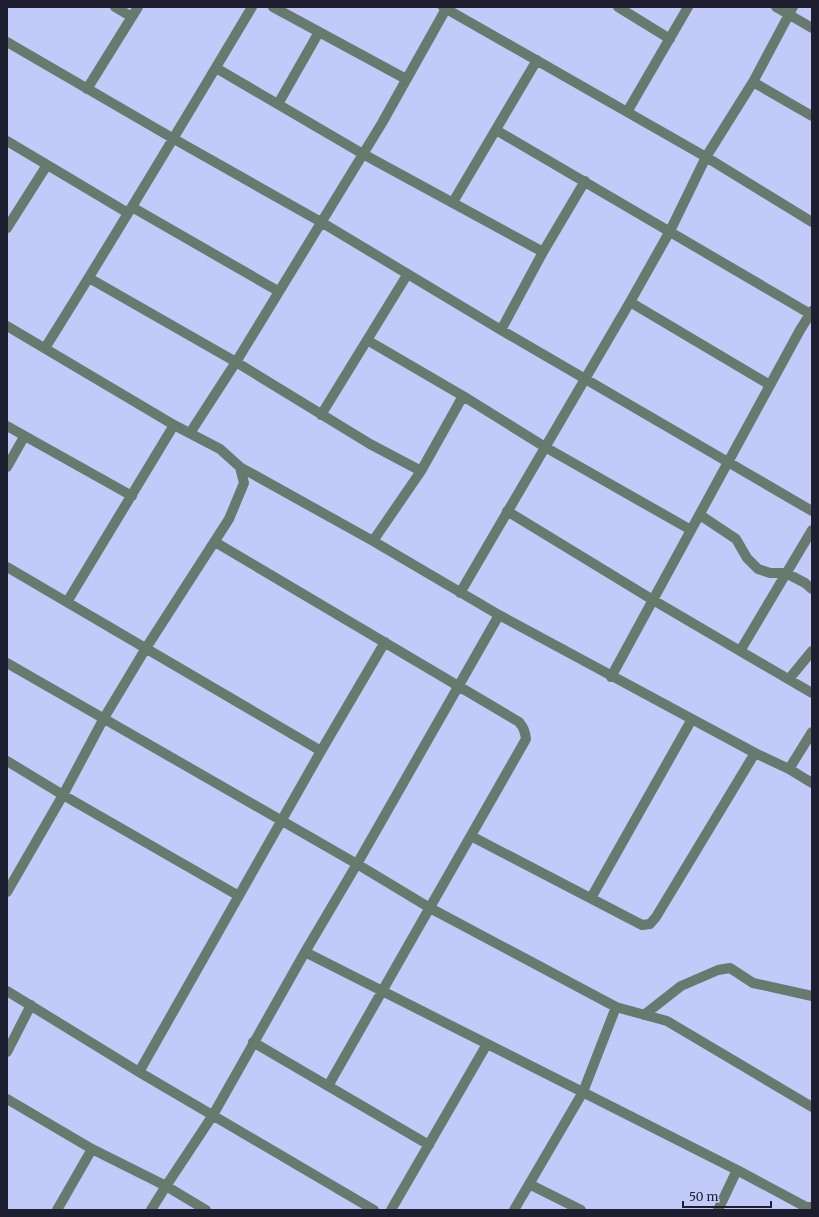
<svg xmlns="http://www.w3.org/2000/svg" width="819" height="1217" font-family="Merriweather,serif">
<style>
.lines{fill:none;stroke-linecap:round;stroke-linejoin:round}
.minor{stroke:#677a6d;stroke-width:10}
</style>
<rect width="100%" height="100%" fill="#c2caf9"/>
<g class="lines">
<path class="minor" d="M115,7L132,17
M273,7L406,79
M443,7L706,157L812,222
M618,7L670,39
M776,7L812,28
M7,42L174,139L321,222L501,330L812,511
M216,68L363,154L543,252
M753,82L812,116
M87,89L138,7
M278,104L319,32
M627,112L688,7
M496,130L812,315
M7,141L128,213
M453,202L537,60
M132,207L278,291
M7,228L47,165
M89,278L236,362L370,444L421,471
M630,302L770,385
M7,326L174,425L220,449L240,467L244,483L229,519L146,648L104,718L63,795L7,892
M501,330L543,252L585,181
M367,340L463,396L545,447L691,530
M45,348C116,235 184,121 252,7
M321,415L407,275
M7,426L132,496
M190,433L236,362L382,123L447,7
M7,467L24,437
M240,467L373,541L499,615L755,753L789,769L812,783
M507,511L653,600L812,693
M700,515L736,539L747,558L758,569L770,573H786L805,583L812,589
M373,541L421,471L463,396
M215,542L519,722C524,728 525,732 526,739L328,1086
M7,567L321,751
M460,593L630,302L670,231L706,157L753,82L793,7
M67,602L174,425
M740,651L812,530
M7,663L357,864L430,908L616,1007L667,1021L812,1107
M611,677L800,330L812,311
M789,679L812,651
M7,761L63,795L239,896
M789,769L812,732
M471,836L642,925L650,924L656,917L755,753
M591,898L692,719
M305,952L737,1170L806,1207H812
M7,991L139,1072L374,1210
M644,1015L681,986L718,970L730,968L753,983L812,996
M253,1042L429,1145
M7,1052L31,1005
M139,1072L321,751L385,642
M7,1099L92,1149L166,1186L206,1210
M529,1184L581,1210
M57,1210L92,1149
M151,1210L166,1186L213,1115L305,952L357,864L499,615
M391,1210L487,1044
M514,1210L583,1092L616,1007
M718,1210L737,1170"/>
</g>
<rect width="819" height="1217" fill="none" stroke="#1d1f31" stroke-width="16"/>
<path d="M683 1201v6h88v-6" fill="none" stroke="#1d1f31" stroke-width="2"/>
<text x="689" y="1201" font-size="12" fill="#1d1f31" stroke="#c2caf9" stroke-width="3" paint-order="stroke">50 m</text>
</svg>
